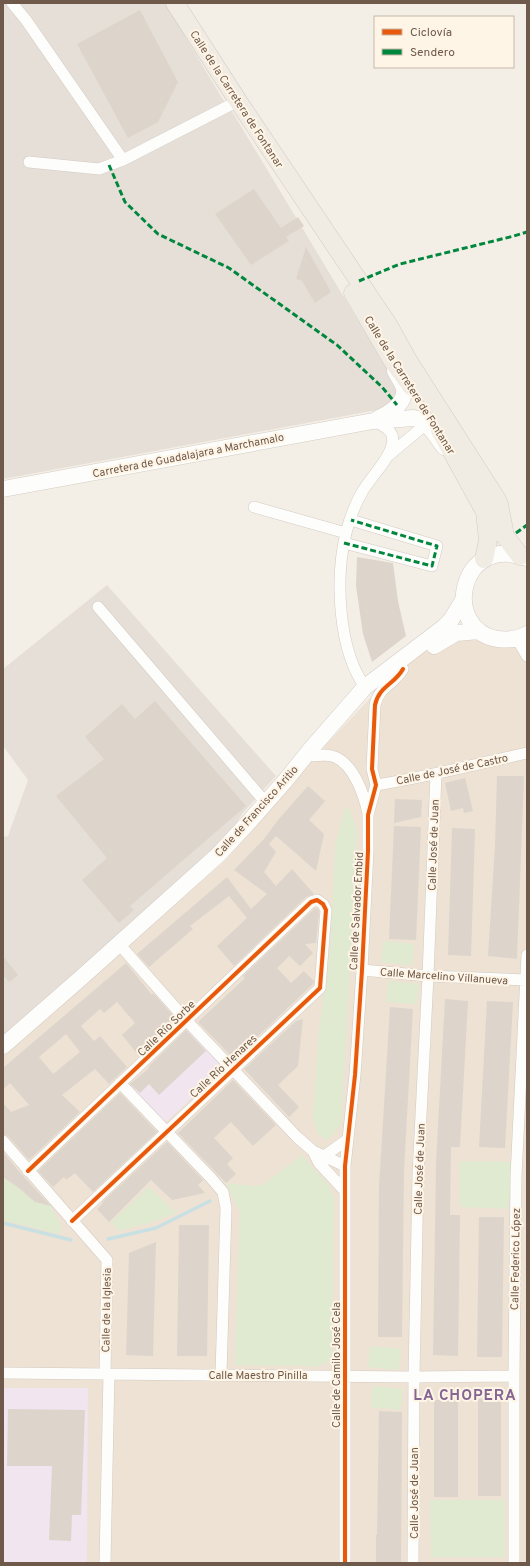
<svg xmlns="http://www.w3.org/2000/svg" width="530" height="1566" font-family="Overpass,sans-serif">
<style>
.residential{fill:#ede2d3}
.industrial{fill:#e6dfd7}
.education{fill:#f1e5ef}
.green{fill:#dfead1}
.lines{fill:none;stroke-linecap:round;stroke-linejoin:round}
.stream{stroke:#c9e0e3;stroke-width:3.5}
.building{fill:#ddd5cc;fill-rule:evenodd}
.street-casing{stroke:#d2cac2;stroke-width:12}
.secondary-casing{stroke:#d4cbc3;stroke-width:17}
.primary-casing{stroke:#d3cbc4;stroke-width:19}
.street{stroke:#fdfdfb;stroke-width:11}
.secondary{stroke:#fdfdfb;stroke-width:16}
.primary{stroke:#f0ece3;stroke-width:18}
.quiet{stroke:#00873e;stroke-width:3;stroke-dasharray:6 3;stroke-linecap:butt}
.cycleway-casing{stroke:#fef5e6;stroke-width:6}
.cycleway{stroke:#e8590c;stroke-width:4}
.labels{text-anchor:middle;stroke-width:4;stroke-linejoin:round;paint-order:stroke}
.street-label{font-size:11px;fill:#6f594a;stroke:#fef5e6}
.district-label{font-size:15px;font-weight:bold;letter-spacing:1px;fill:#856592;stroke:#fef5e6}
</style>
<rect width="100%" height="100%" fill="#f4efe6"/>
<path class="residential" d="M449,633L479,638L513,648L527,641V1563H3V1054L226,860L322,749L376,692L402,667Z"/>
<path class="industrial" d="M3,3H165L222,98L233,113L389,372L397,392L389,404L377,410L3,479Z
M107,585L276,776L242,814L218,855L3,1046V837L8,836L28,780L3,746V669Z"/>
<path class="education" d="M189,1031L224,1068L165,1123L130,1086Z
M3,1388H88L87,1563H3Z"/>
<path class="green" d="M346,806L350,811L357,829L341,1125L327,1140L318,1134L313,1117L319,1030L331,946L335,845Z
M383,941L414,944L412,965L381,962Z
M388,981L419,984L416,1004L386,1002Z
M302,1155L329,1186L334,1199L332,1356L327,1363L317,1366L235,1365L240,1212L226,1183L252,1186L264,1184Z
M460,1161L512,1162L509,1209L460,1207Z
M3,1178L19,1188L35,1202L51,1206L61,1225L60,1234L3,1220Z
M149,1187L176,1213L149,1223L118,1231L111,1222Z
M370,1346L401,1349L399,1370L368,1367Z
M373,1386L403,1389L401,1410L371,1407Z
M430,1500H505V1557H431Z"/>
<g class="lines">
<path class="stream" d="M3,1223L71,1240
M108,1239L156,1228L210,1201"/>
</g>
<path class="building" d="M140,10L178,82L158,122L128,138L77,44Z
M254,189L281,228L298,217L304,226L286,237L289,241L251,265L215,214Z
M306,247L331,292L315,303L302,281L296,279Z
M357,557L393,563L398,601L406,636L372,662L363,634L356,586Z
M155,701L246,806L130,906L134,910L119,923L82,880L107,858L56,796L104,759L85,737L122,704L135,719Z
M497,776H524L517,959L488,956L495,845Z
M465,778L473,811L464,813L463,808L451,811L445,783Z
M308,786L325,801L309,820L324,834L316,871L276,836L269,844L276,852L264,872L276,886L292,869L314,894L306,897L234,966L217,946L247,918L229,896L190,926L193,929L149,967L137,954L227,877L251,909L267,894L234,870L264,839L278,820Z
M395,799L422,800L421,817L394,823Z
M394,826L421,827L416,940L389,939Z
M452,828L475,829L471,956L448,955Z
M315,908L318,909L319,911L316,943L305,944L313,953L300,966L289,956L277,968L291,983L304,971L314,981L313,984L234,1059L198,1022L245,978L243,976Z
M3,956L18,975L9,982L3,975Z
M126,963L152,995L153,993L177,1020L139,1056L122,1035L135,1023L117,1002L104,1013L100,1009L81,1026L94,1041L100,1036L127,1067L109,1084L95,1069L62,1095L80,1112L29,1160L8,1136L3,1134V1103L11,1112L29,1105L10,1083L3,1089V1068ZM66,1034L80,1052L53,1074L39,1057Z
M445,999L468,1001L460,1147H451L450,1215H460L458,1356L433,1355L436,1163Z
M487,1001L513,1002L505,1148L479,1147Z
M390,1007L413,1009L404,1170L402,1337H378L379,1186Z
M303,1019L298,1066L278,1085L299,1107L289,1117L244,1069L296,1021Z
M186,1030L206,1051L159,1095L149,1084L140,1093L130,1084L149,1068L148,1067Z
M233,1080L276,1125L253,1146L231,1122L214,1138L233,1158L227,1164L236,1174L226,1183L178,1133Z
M120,1093L157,1132L93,1192L75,1173L66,1180L64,1177L53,1187L38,1171Z
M167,1142L203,1180L198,1185L205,1193L172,1200L151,1180L109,1222L97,1209L103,1203L102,1202Z
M3,1152L23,1176L51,1206L35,1202L19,1188L3,1177Z
M479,1217H504L502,1357H477Z
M179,1225H209L207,1356H177Z
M156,1242L153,1356L126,1355L129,1253Z
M478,1399H501V1496H478Z
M434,1400H458V1497H434Z
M8,1409L85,1410L81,1515H72L71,1541L49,1540L52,1466H7Z
M379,1411L402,1412L401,1563H376V1535H377Z"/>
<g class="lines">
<defs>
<path id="street" d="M12,3L26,20L123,160
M29,162L99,169L123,160L238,101
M388,456L426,424
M254,507L346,533
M344,543L432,566L437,546L351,520
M98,607L266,803
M513,639L520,644L527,656
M365,687C338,649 335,578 346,533C349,521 355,505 361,494C370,477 388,462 392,445C396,431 384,426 374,421
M313,756C321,755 328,754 335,757C354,765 364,795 368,813
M376,785C427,777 477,764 527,753
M119,944L186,1020L297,1137L313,1151L345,1166
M362,970L428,976L526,980
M120,1083L211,1178L223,1192L226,1208L221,1374
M3,1141L107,1260L105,1374
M313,1151L319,1163L345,1191
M323,1157L348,1139
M28,1171L311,902L317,900L323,904L326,910L320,988L72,1221
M3,1373L414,1377L514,1376
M105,1563L109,1374
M345,1563V1166L355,1075L362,970L368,851V815L376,785L372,769L375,705C379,686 395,684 403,669
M413,1563L414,1377L418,1175L428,976L436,774
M514,1563V1376L516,1176L527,955"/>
<path id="secondary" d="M377,419C388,414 406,404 404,389C403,383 398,377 395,371
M3,489L373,421L414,418C428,421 436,436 444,447
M527,558C458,533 442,629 497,639C508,640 518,640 527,634
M434,646L456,633L479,631
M3,1046L82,977L218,855L247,824L285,781L310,750L365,687L444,627L451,620L463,600"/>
<path id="primary" d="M175,3L238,101L389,326L409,362L496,498L499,504L505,536L520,556
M353,293L392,360L412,387
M440,430L485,512L488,540L484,559"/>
</defs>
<use href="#street" class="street-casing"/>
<use href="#secondary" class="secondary-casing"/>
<use href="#primary" class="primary-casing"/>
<use href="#street" class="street"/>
<use href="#secondary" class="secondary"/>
<use href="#primary" class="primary"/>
<path class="quiet" d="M109,165L125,202L158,234L229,268L337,345L382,387L397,405
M359,281L400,264L514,236L527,232
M516,533L527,525
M344,543L432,566L437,546L351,520"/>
<defs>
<path id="cycleway" d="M28,1171L311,902L317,900L323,904L326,910L320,988L72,1221
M345,1563V1166L355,1075L362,970L368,851V815L376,785L372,769L375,705C379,686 395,684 403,669"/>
</defs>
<use href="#cycleway" class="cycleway-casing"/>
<use href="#cycleway" class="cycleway"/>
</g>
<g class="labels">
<g class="street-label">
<text transform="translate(237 99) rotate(57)" y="4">Calle de la Carretera de Fontanar</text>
<text transform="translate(410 385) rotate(58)" y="4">Calle de la Carretera de Fontanar</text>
<text transform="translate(188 455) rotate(-11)" y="4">Carretera de Guadalajara a Marchamalo</text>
<text transform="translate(452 769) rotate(-12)" y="4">Calle de José de Castro</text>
<text transform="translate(256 811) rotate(-48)" y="4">Calle de Francisco Aritio</text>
<text transform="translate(433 845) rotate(-88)" y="4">Calle José de Juan</text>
<text transform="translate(356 911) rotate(-87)" y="4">Calle de Salvador Embid</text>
<text transform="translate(444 976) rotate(4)" y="4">Calle Marcelino Villanueva</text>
<text transform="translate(166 1028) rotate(-44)" y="4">Calle Río Sorbe</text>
<text transform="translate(223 1066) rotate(-43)" y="4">Calle Río Henares</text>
<text transform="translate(419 1169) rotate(-88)" y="4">Calle José de Juan</text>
<text transform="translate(515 1259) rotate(-89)" y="4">Calle Federico López</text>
<text transform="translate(106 1310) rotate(-89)" y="4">Calle de la Iglesia</text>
<text transform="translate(336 1365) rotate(-90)" y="4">Calle de Camilo José Cela</text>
<text x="258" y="1379">Calle Maestro Pinilla</text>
<text transform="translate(414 1493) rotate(-90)" y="4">Calle José de Juan</text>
</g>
<g class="district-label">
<text x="465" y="1400">LA CHOPERA</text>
</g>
</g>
<rect width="530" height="1566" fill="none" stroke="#6f594a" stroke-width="8"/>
<rect x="374" y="16" width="140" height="52" fill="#fef5e6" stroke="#c5b7a8"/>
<rect x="382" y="29" width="20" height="6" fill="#e8590c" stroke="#c5b7a8"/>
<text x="410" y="36" font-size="12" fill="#6f594a">Ciclovía</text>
<rect x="382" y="49" width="20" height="6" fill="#00873e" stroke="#c5b7a8"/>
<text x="410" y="56" font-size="12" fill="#6f594a">Sendero</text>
</svg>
